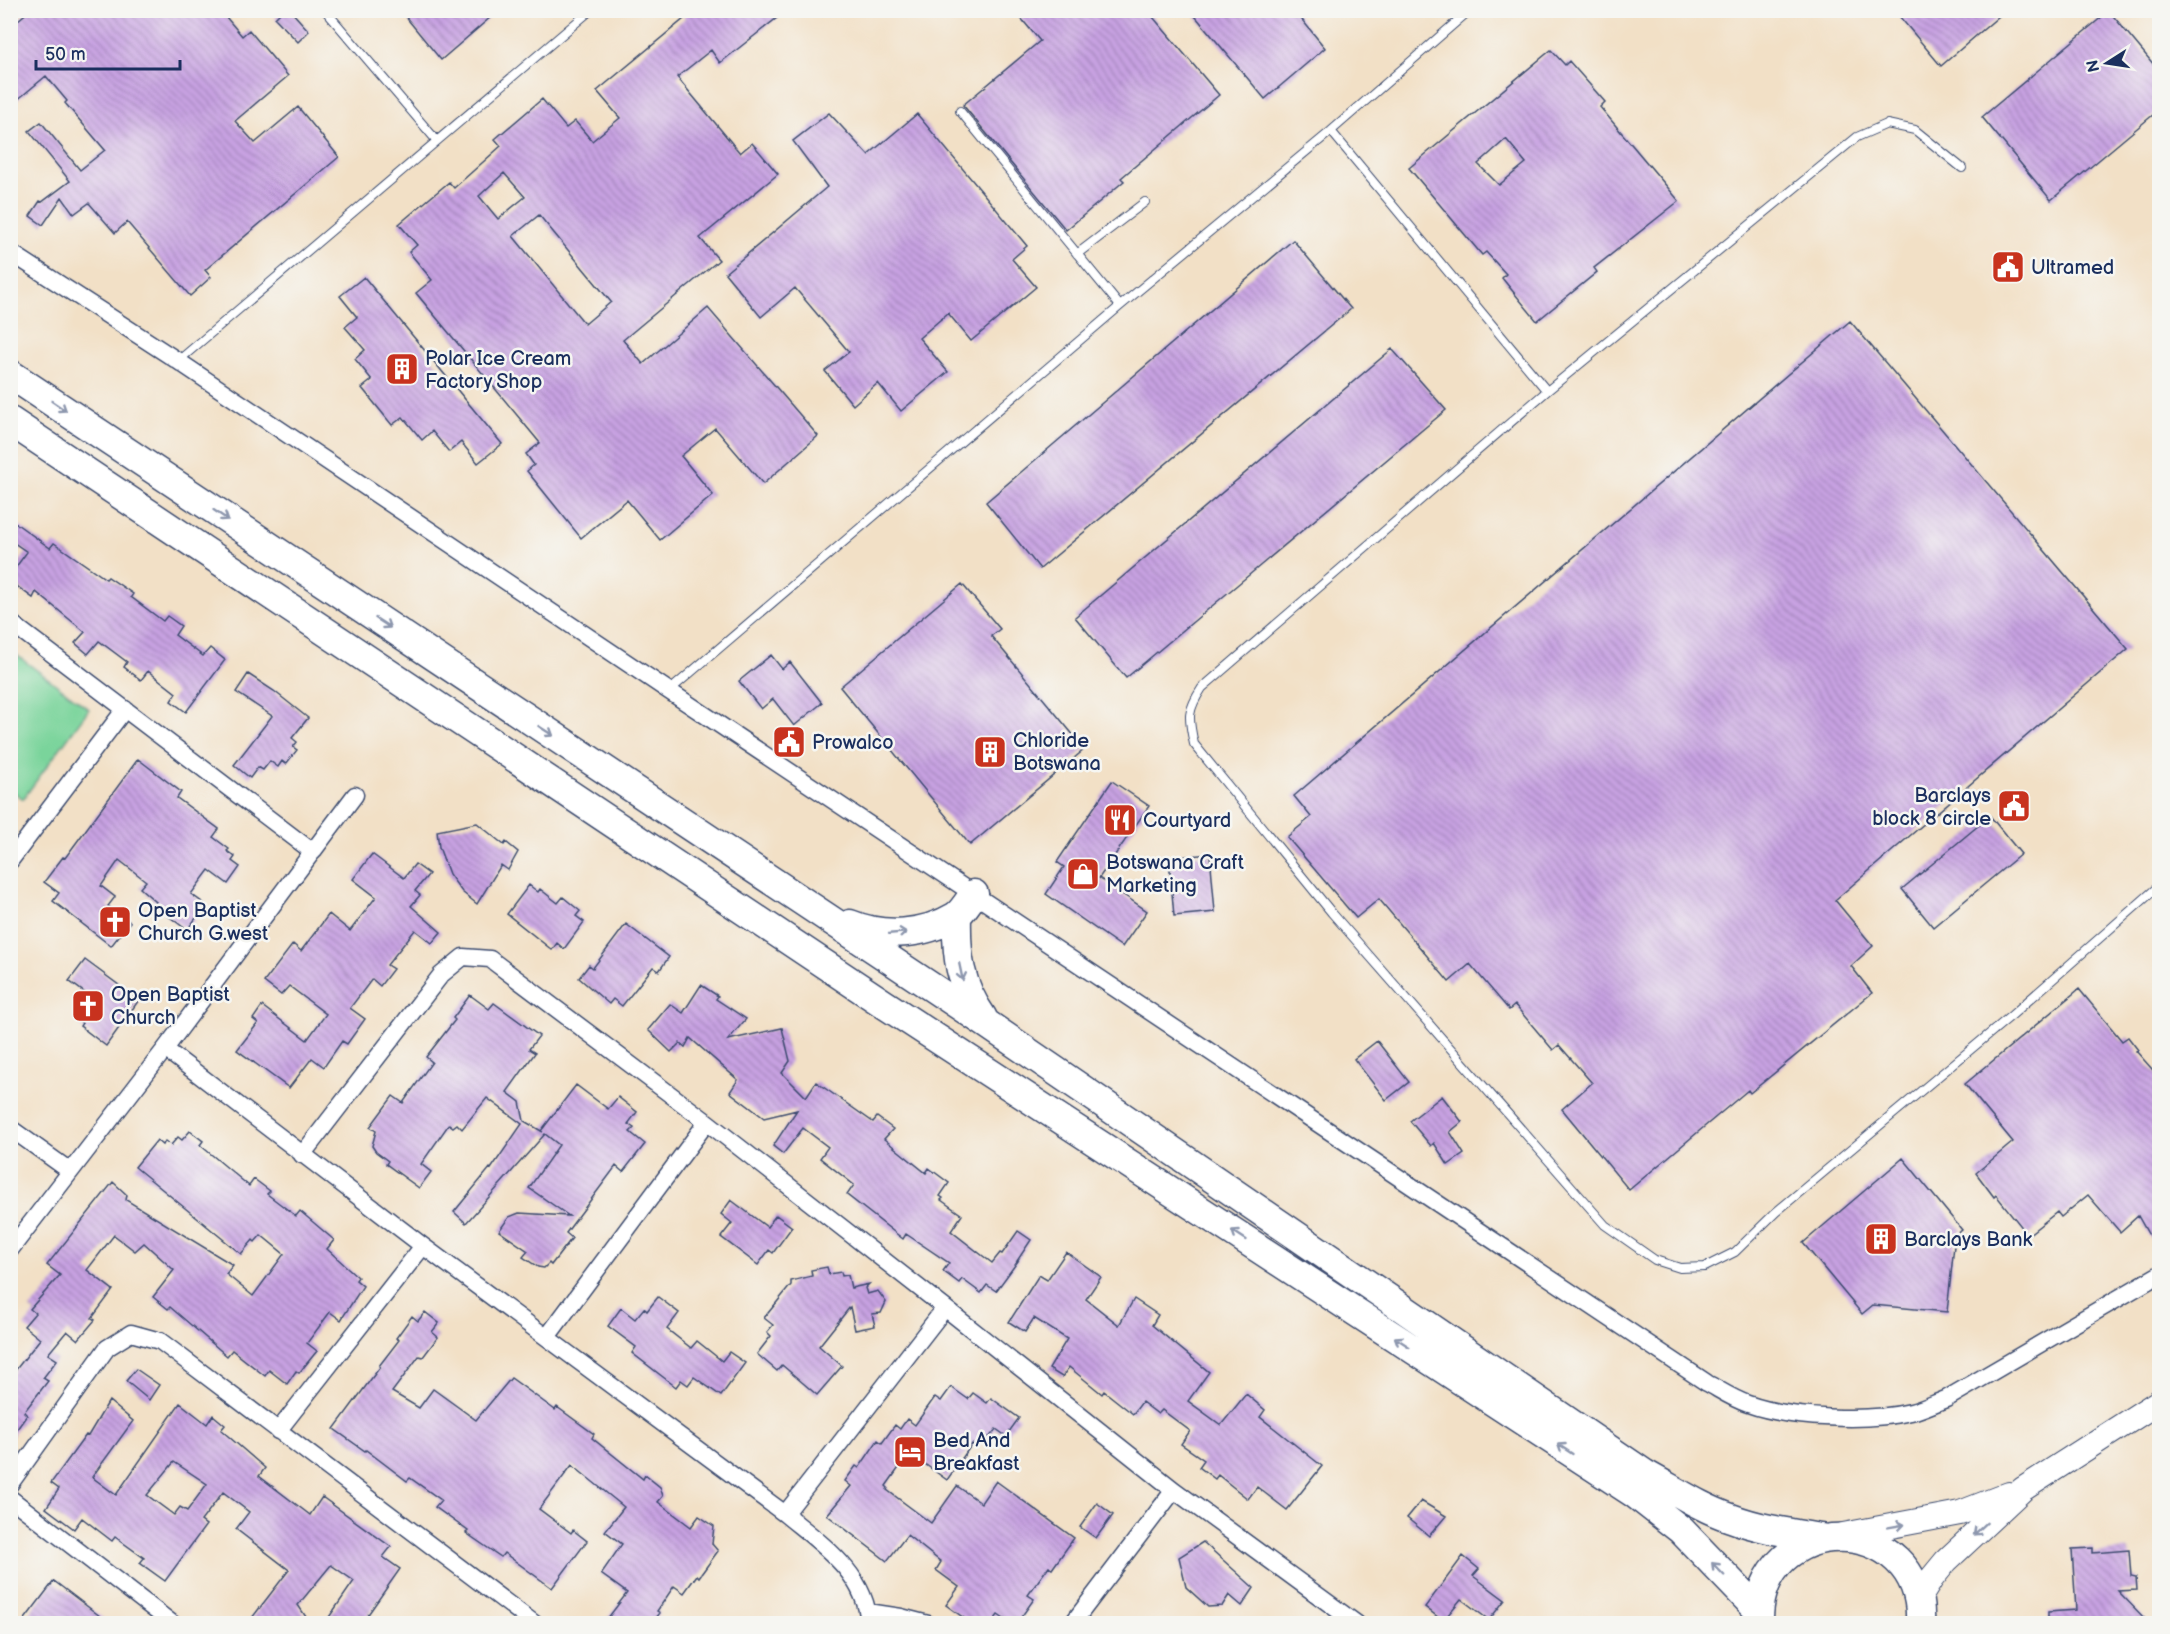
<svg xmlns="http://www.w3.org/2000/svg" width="2170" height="1634" font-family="'Balsamiq Sans',sans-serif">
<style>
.grass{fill:#7ad49b;stroke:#4a827c;stroke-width:1.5}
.building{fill:url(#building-back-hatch);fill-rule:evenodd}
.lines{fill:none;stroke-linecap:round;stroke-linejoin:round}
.service-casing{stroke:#3b4a6e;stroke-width:10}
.minor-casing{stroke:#3b4a6e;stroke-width:19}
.secondary-casing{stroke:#3b4a6e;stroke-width:26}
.trunk-casing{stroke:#3b4a6e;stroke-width:31}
.service{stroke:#fff;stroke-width:8}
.minor{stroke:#fff;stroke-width:16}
.secondary{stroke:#fff;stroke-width:24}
.trunk{stroke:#fff;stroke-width:28}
.oneway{stroke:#8d97ae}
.labels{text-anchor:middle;stroke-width:5;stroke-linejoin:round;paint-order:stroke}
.poi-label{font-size:20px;fill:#1b2f5e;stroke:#f6f6f2;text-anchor:start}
</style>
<defs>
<pattern id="building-back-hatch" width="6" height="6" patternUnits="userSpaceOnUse" patternTransform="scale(1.5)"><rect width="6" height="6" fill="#c8a2e2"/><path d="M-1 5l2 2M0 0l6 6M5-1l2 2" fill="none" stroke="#a284ba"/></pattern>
</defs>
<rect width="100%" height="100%" fill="#f6f6f2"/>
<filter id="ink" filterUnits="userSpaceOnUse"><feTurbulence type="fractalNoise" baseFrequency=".0167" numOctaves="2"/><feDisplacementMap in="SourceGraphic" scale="12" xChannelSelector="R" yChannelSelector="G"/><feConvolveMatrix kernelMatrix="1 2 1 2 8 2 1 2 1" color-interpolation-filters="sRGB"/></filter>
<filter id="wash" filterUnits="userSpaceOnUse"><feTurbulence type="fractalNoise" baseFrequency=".008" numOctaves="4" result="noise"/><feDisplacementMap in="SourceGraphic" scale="24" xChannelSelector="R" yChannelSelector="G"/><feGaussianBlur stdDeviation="1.35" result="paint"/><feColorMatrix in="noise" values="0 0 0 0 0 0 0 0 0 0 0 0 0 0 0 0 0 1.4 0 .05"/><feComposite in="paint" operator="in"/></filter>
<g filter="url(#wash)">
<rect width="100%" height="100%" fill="#f2e0c6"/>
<path class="grass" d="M11,651L89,709L23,799L11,790Z"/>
<g id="blocks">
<path class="building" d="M30,10H220L242,36L249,30L288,76L235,121L255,143L298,107L339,157L205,270L211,277L190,296L127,222L115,233L89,203L74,214L62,197L43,225L30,216L40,201L42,202L70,181L29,131L41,122L80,170L105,150L65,103L67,101L46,76L10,106V27Z
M283,10H290L309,31L298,42L275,18Z
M400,10H499L441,60Z
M680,10H787L720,63L711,50L677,77L740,153L752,143L778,174L700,238L719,260L623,340L643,364L708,308L818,436L763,484L715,428L681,456L713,495L660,540L627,500L581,538L527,471L534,465L526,454L540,443L416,293L432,280L409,252L417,245L399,224L449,182L454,188L501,146L495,139L542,99L566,128L575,121L592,141L620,118L597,91L685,18ZM504,173L525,197L498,219L479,196ZM539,215L611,302L585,324L513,236Z
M1028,10H1147L1219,95L1121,178L1124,181L1066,230L963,105L1040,41L1020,17Z
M1190,10H1294L1325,48L1265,99Z
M1894,10H2006L1941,66Z
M2109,11L2160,72V109L2051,200L1982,117Z
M1551,50L1565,65L1569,61L1605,102L1600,107L1679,201L1594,268L1597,272L1537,321L1502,278L1506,274L1486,252L1482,255L1409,168ZM1506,139L1526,163L1499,185L1478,164Z
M829,113L868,155L917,114L1027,246L1012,259L1036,287L971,341L948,313L919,338L948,372L901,411L878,383L853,405L825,371L849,352L795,288L761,317L725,273L827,187L793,141Z
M1293,240L1351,309L1040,569L986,502Z
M364,277L502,444L478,463L461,442L449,452L432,431L422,440L403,417L392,425L362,388L372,380L355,359L365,350L345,327L357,317L340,296Z
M1850,321L2128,649L1835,900L1873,946L1851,966L1872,993L1750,1093L1748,1090L1629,1190L1562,1109L1592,1083L1559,1045L1553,1050L1515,1005L1509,1010L1470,964L1449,982L1379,899L1356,918L1287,837L1311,817L1294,796Z
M1392,349L1446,410L1126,678L1075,617Z
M10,519L50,548L54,543L106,579L108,577L133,594L131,597L163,621L167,616L181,626L175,635L203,656L210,648L225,660L186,712L171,701L176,693L148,671L141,680L124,667L127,662L99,641L88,654L75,643L85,632L36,592L33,598L10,581V575L27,552L10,540Z
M962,584L1000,629L991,636L1085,749L970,845L840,687Z
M771,655L782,669L790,662L822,703L794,726L773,699L761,709L739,681Z
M248,674L274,691L308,718L292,738L297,742L293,747L297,750L286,764L282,761L278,767L270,761L263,770L258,767L250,778L234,765L272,716L236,692Z
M138,759L181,792L177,798L219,829L213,837L229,849L227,851L235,857L232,861L240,867L228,884L209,870L191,894L206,905L187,930L154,905L156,902L140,888L146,881L119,860L101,886L115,897L108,906L130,922L111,946L53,901L59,893L44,882L63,857L65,858Z
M1112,781L1149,806L1099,878L1147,911L1122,947L1046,894L1064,867L1057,862Z
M1990,816L2021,854L1933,927L1902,889Z
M477,823L504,845L506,842L518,852L508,870L501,865L477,904L462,892L449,874L439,847L437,831Z
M372,854L404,878L415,864L429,874L415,891L420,895L411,906L441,932L432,943L415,930L387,965L393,969L380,986L372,979L350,1008L365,1019L347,1044L342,1041L324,1067L312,1058L289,1088L237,1050L258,1023L253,1019L262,1006L307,1040L326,1014L289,986L281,995L264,982L293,944L301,951L329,914L350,931L376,897L353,879Z
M1210,854L1215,912L1174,916L1169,858Z
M529,885L538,892L540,889L558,903L563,897L580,911L576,916L584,922L564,949L557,943L552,950L507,914Z
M626,924L669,957L659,971L653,967L622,1006L613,999L609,1004L579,978L589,965L593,968Z
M85,960L139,1000L106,1046L80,1026L82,1023L78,1019L93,999L69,981Z
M701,985L718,996L716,999L746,1019L728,1040L782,1028L790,1061L782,1073L806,1097L816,1082L873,1122L877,1117L893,1129L884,1139L926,1173L929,1168L949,1183L940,1196L943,1198L941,1200L962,1215L951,1231L992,1263L1000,1253L1002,1254L1018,1231L1031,1240L1017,1261H1018L996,1291L987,1285L981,1293L962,1279L959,1283L943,1271L949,1263L906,1234L903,1239L847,1195L854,1185L820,1158L828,1147L803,1128L783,1154L773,1146L797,1110L764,1118L730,1092L738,1080L690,1038L685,1047L680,1043L671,1052L648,1030L670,1004L683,1013Z
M2079,989L2122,1041L2128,1037L2138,1050L2136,1051L2160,1078V1255L2138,1216L2120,1232L2088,1195L2061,1217L2057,1212L2028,1235L1996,1195L1994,1197L1976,1173L2013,1142L1965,1084Z
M470,995L489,1009L494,1003L539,1036L529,1049L535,1053L507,1092L520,1102L524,1121L543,1132L541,1131L576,1085L608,1109L618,1097L637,1112L628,1124L634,1128L630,1132L645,1144L623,1172L616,1166L566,1233L572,1238L551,1265L549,1263L544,1268L538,1267L523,1257L528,1251L499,1231L509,1217L519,1213L569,1216L529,1188L559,1145L545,1134L466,1223L454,1212L490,1168L491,1169L522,1124L487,1098L462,1129L457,1124L453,1127L449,1124L421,1164L431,1172L419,1188L386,1164L388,1161L376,1152L372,1146L376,1131L370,1127L393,1096L403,1103L432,1062L426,1057L455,1020L453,1018Z
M1377,1041L1409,1082L1386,1100L1354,1059Z
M1442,1096L1462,1122L1450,1132L1464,1154L1448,1165L1434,1143L1431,1146L1410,1121Z
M190,1131L203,1141L200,1145L249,1186L254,1179L270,1191L267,1194L296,1216L300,1211L334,1240L327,1249L358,1277L356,1280L363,1286L341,1320L330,1312L307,1343L317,1351L299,1373L296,1371L287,1384L269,1370L265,1376L232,1350L227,1356L170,1307L168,1309L153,1297L174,1270L144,1243L135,1251L114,1235L87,1270L113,1290L92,1318L95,1320L78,1340L67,1331L48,1354L57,1360L43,1378L48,1381L24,1412L27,1415L10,1439V1377L40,1339L24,1326L35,1313L30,1309L60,1275L47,1265L113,1182L127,1195L126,1200L233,1265L226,1274L253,1296L284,1254L261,1235L255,1242L253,1240L241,1254L135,1167L157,1140L163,1145L165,1141L171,1145L178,1137L182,1140Z
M1903,1158L1962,1230L1955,1236L1947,1312L1873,1305L1862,1314L1803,1243Z
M731,1200L767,1227L776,1215L792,1227L773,1253L769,1250L758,1265L721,1237L732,1223L721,1214Z
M1066,1252L1101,1277L1086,1299L1119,1325L1134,1299L1158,1315L1152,1325L1209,1372L1188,1401L1221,1425L1246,1394L1265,1410L1260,1417L1322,1466L1287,1510L1257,1487L1248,1499L1218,1475L1215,1479L1199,1467L1204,1460L1181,1444L1190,1431L1162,1410L1158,1414L1142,1402L1133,1414L1104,1391L1102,1394L1069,1367L1062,1377L1049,1369L1067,1339L1034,1318L1025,1332L1009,1322L1039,1275L1047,1280Z
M827,1267L829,1274L841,1272L842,1276L848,1275L851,1288L869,1284L865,1288L867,1294L878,1291L886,1302L881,1313L872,1314L875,1326L855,1330L850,1307L819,1346L842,1366L817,1395L782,1365L777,1371L757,1354L771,1336L767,1332L773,1325L764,1318L791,1285V1281L812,1276L811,1270Z
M658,1297L679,1313L667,1329L691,1348L697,1341L722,1361L729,1352L745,1363L721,1396L694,1377L688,1385L681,1380L676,1387L632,1353L636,1347L608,1326L621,1308L635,1319L644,1308L647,1311Z
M425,1312L439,1323L432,1332L438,1337L423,1357L419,1356L392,1392L419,1408L433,1389L476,1420L511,1378L555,1410L557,1407L594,1434L592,1438L643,1479L645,1475L660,1487L663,1496L658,1502L691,1527L699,1516L714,1526L712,1544L718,1551L699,1577L697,1575L684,1593L674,1586L657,1611L660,1613L652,1623H604L627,1593L601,1574L622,1544L605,1531L624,1507L572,1465L539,1509L571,1533L573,1530L587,1541L552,1588L504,1553L501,1557L466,1533L468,1531L435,1507L441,1500L410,1478L407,1481L366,1450L365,1451L334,1429L380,1367L379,1366L399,1340L396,1338L412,1316L418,1321Z
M136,1369L159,1385L149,1400L126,1381Z
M951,1387L968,1399L973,1393L987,1403L991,1398L1019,1418L1006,1436L996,1429L989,1438L986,1436L977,1447L972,1444L947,1480L915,1457L914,1459L908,1455L886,1486L888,1488L887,1490L931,1523L957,1486L981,1503L996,1481L1074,1538L1052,1569L1049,1566L1028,1595L1034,1599L1017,1623H1010L998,1615L992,1623H971L946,1605L959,1587L936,1570L941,1562L907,1535L887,1561L827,1515L851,1486L845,1481L856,1466L859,1468L878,1440L882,1443L895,1425L900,1429L907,1419L915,1425L935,1397L941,1401Z
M109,1401L133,1421L92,1477L116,1495L180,1403L207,1424L213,1415L225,1425L221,1430L265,1468L259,1476L310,1515L322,1497L391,1547L383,1557L400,1569L362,1623H325L354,1581L331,1565L298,1605L310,1623H248L289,1570L236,1529L249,1512L223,1492L201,1521L206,1525L165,1581L140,1563L144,1558L115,1537L112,1541L82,1518L74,1529L46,1508L59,1489L51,1483L86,1435L88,1436ZM174,1462L207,1484L187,1511L180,1507L174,1515L147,1495Z
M1421,1501L1446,1516L1429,1536L1407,1518Z
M1097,1503L1113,1515L1096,1538L1080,1527Z
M1203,1542L1254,1588L1242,1606L1229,1595L1222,1606L1208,1607L1186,1587L1179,1557Z
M2093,1548V1553L2129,1550L2131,1576L2136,1577L2137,1590L2118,1591L2149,1623H2048V1612L2076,1610L2072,1549Z
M1463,1556L1479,1569L1473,1576L1505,1600L1489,1620L1461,1599L1443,1621L1425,1607Z
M54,1581L109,1623H22Z"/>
</g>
</g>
<g filter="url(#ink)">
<use href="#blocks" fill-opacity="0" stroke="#3b4a6e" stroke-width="1.5"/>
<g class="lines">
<defs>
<path id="service" d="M325,10L437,141
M960,111L1120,306
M1331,131L1547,391L1857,137L1887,124L1915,130L1962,168
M1077,254L1145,202
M178,361L591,10
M1547,391L1202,688C1187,711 1188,717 1194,744L1332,913L1605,1225L1655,1260L1680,1268L1705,1267L1735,1252L1776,1212L2012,1015L2160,885
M669,691L1120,306L1331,131L1470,10"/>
<path id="minor" d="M10,252L178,361L669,691L1707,1383C1720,1390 1733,1399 1748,1404C1790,1419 1868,1422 1911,1412C1923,1409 1935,1403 1946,1399L2160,1274
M10,622L313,852
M10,861L125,709
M165,1049L423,1246L785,1514C821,1544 866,1573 869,1624
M10,1128L70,1171
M302,1155L441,975L463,957L490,959L707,1122L945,1308L1174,1490L1357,1624
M10,1250L165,1049L355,795
M547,1337L707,1122
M278,1431L423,1246
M10,1484L107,1348L131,1333L160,1341L535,1624
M10,1498L173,1624
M785,1514L945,1308
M868,1612L901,1617L928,1624
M1072,1624L1174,1490"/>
<path id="secondary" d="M1843,1535L1960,1513L2009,1494
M1919,1599L1932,1578L1946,1561L2023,1489L2160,1401"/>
<path id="trunk" d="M10,374L987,1024L1645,1474C1673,1489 1701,1508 1731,1518C1760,1529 1791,1533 1821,1538
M10,421L884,1004L1635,1494L1681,1530L1759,1611
M957,915C956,955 959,984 983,1018
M850,924C884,938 924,935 956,916C963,911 969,900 974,894
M1759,1624C1756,1507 1926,1511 1920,1624"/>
</defs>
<use href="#service" class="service-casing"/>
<use href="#minor" class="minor-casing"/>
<use href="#secondary" class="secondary-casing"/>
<use href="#trunk" class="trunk-casing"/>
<use href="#service" class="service"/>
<use href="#minor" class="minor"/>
<use href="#secondary" class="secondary"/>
<use href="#trunk" class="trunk"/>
</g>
<defs><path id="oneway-shaft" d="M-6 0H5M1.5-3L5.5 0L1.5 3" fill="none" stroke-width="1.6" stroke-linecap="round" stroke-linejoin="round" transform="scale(1.5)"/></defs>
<g class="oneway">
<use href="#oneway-shaft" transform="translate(59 406) rotate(34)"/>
<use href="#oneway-shaft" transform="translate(221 515) rotate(34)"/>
<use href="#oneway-shaft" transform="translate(383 623) rotate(33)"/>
<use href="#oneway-shaft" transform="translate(546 731) rotate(33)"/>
<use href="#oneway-shaft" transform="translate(898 933) rotate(-5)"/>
<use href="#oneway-shaft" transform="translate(961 972) rotate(78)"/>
<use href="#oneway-shaft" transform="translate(1239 1235) rotate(-147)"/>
<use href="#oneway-shaft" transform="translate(1402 1342) rotate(-147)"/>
<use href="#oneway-shaft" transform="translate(1565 1449) rotate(-147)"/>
<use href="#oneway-shaft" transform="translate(1896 1526) rotate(-10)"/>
<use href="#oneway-shaft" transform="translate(1980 1529) rotate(137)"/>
<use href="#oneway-shaft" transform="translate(1718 1569) rotate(-134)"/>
</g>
</g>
<defs>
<symbol id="civic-square" viewBox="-11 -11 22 22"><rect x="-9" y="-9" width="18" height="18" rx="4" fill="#c8321e" stroke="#f6f6f2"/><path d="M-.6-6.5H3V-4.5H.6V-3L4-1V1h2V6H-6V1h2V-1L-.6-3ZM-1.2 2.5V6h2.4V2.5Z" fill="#fff"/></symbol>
<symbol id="building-square" viewBox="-11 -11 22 22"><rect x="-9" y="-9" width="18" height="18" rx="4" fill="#c8321e" stroke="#f6f6f2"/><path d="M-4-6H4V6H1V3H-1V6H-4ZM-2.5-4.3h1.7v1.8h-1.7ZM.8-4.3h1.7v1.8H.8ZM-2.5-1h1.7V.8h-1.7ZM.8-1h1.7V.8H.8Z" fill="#fff"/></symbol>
<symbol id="restaurant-square" viewBox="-11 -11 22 22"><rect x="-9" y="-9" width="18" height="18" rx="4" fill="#c8321e" stroke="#f6f6f2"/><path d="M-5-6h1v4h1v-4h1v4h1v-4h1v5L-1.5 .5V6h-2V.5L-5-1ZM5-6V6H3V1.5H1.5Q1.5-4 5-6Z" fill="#fff"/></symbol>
<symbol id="shop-square" viewBox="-11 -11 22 22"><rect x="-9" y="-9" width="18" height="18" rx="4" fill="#c8321e" stroke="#f6f6f2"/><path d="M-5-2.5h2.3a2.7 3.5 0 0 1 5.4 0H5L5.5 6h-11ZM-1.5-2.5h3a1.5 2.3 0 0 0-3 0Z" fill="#fff"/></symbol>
<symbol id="church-square" viewBox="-11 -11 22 22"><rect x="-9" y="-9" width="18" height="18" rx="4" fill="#c8321e" stroke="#f6f6f2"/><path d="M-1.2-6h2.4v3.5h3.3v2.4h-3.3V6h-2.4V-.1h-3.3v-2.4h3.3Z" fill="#fff"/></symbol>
<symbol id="hotel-square" viewBox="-11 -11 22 22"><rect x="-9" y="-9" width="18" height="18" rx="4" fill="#c8321e" stroke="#f6f6f2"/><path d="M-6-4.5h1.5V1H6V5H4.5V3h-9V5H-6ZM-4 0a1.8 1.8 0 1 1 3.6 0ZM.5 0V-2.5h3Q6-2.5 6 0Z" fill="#fff"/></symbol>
</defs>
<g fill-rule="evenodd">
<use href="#civic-square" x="1989" y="248" width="38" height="38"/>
<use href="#building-square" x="383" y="350" width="38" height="38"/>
<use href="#civic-square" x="770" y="723" width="38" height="38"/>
<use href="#building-square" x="971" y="733" width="38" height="38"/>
<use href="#civic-square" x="1995" y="787" width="38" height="38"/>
<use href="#restaurant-square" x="1101" y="801" width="38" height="38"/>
<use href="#shop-square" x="1064" y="855" width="38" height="38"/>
<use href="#church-square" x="96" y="903" width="38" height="38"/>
<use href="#church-square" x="69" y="987" width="38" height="38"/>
<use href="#building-square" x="1862" y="1220" width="38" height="38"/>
<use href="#hotel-square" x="891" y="1433" width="38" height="38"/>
</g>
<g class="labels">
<g class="poi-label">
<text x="2031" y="274">Ultramed</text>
<text x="425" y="365">Polar Ice Cream<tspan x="425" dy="23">Factory Shop</tspan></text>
<text x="1013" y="747">Chloride<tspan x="1013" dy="23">Botswana</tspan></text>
<text x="812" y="749">Prowalco</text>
<text x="1991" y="802" text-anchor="end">Barclays<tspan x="1991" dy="23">block 8 circle</tspan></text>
<text x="1143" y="827">Courtyard</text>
<text x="1106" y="869">Botswana Craft<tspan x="1106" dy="23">Marketing</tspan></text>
<text x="138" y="917">Open Baptist<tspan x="138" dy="23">Church G.west</tspan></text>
<text x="111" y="1001">Open Baptist<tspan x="111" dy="23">Church</tspan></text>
<text x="1904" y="1246">Barclays Bank</text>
<text x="933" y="1447">Bed And<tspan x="933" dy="23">Breakfast</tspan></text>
</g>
</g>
<rect width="2170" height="1634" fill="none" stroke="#f6f6f2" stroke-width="36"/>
<g transform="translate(2107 63) rotate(258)" stroke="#f6f6f2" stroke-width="4.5" paint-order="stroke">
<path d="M0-4.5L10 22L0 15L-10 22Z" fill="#1b2f5e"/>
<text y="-9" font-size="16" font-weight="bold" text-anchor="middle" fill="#1b2f5e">N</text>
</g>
<path d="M36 60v9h144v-9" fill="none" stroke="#1b2f5e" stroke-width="3"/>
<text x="45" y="60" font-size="18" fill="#1b2f5e" stroke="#f6f6f2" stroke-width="4.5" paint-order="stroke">50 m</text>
</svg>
